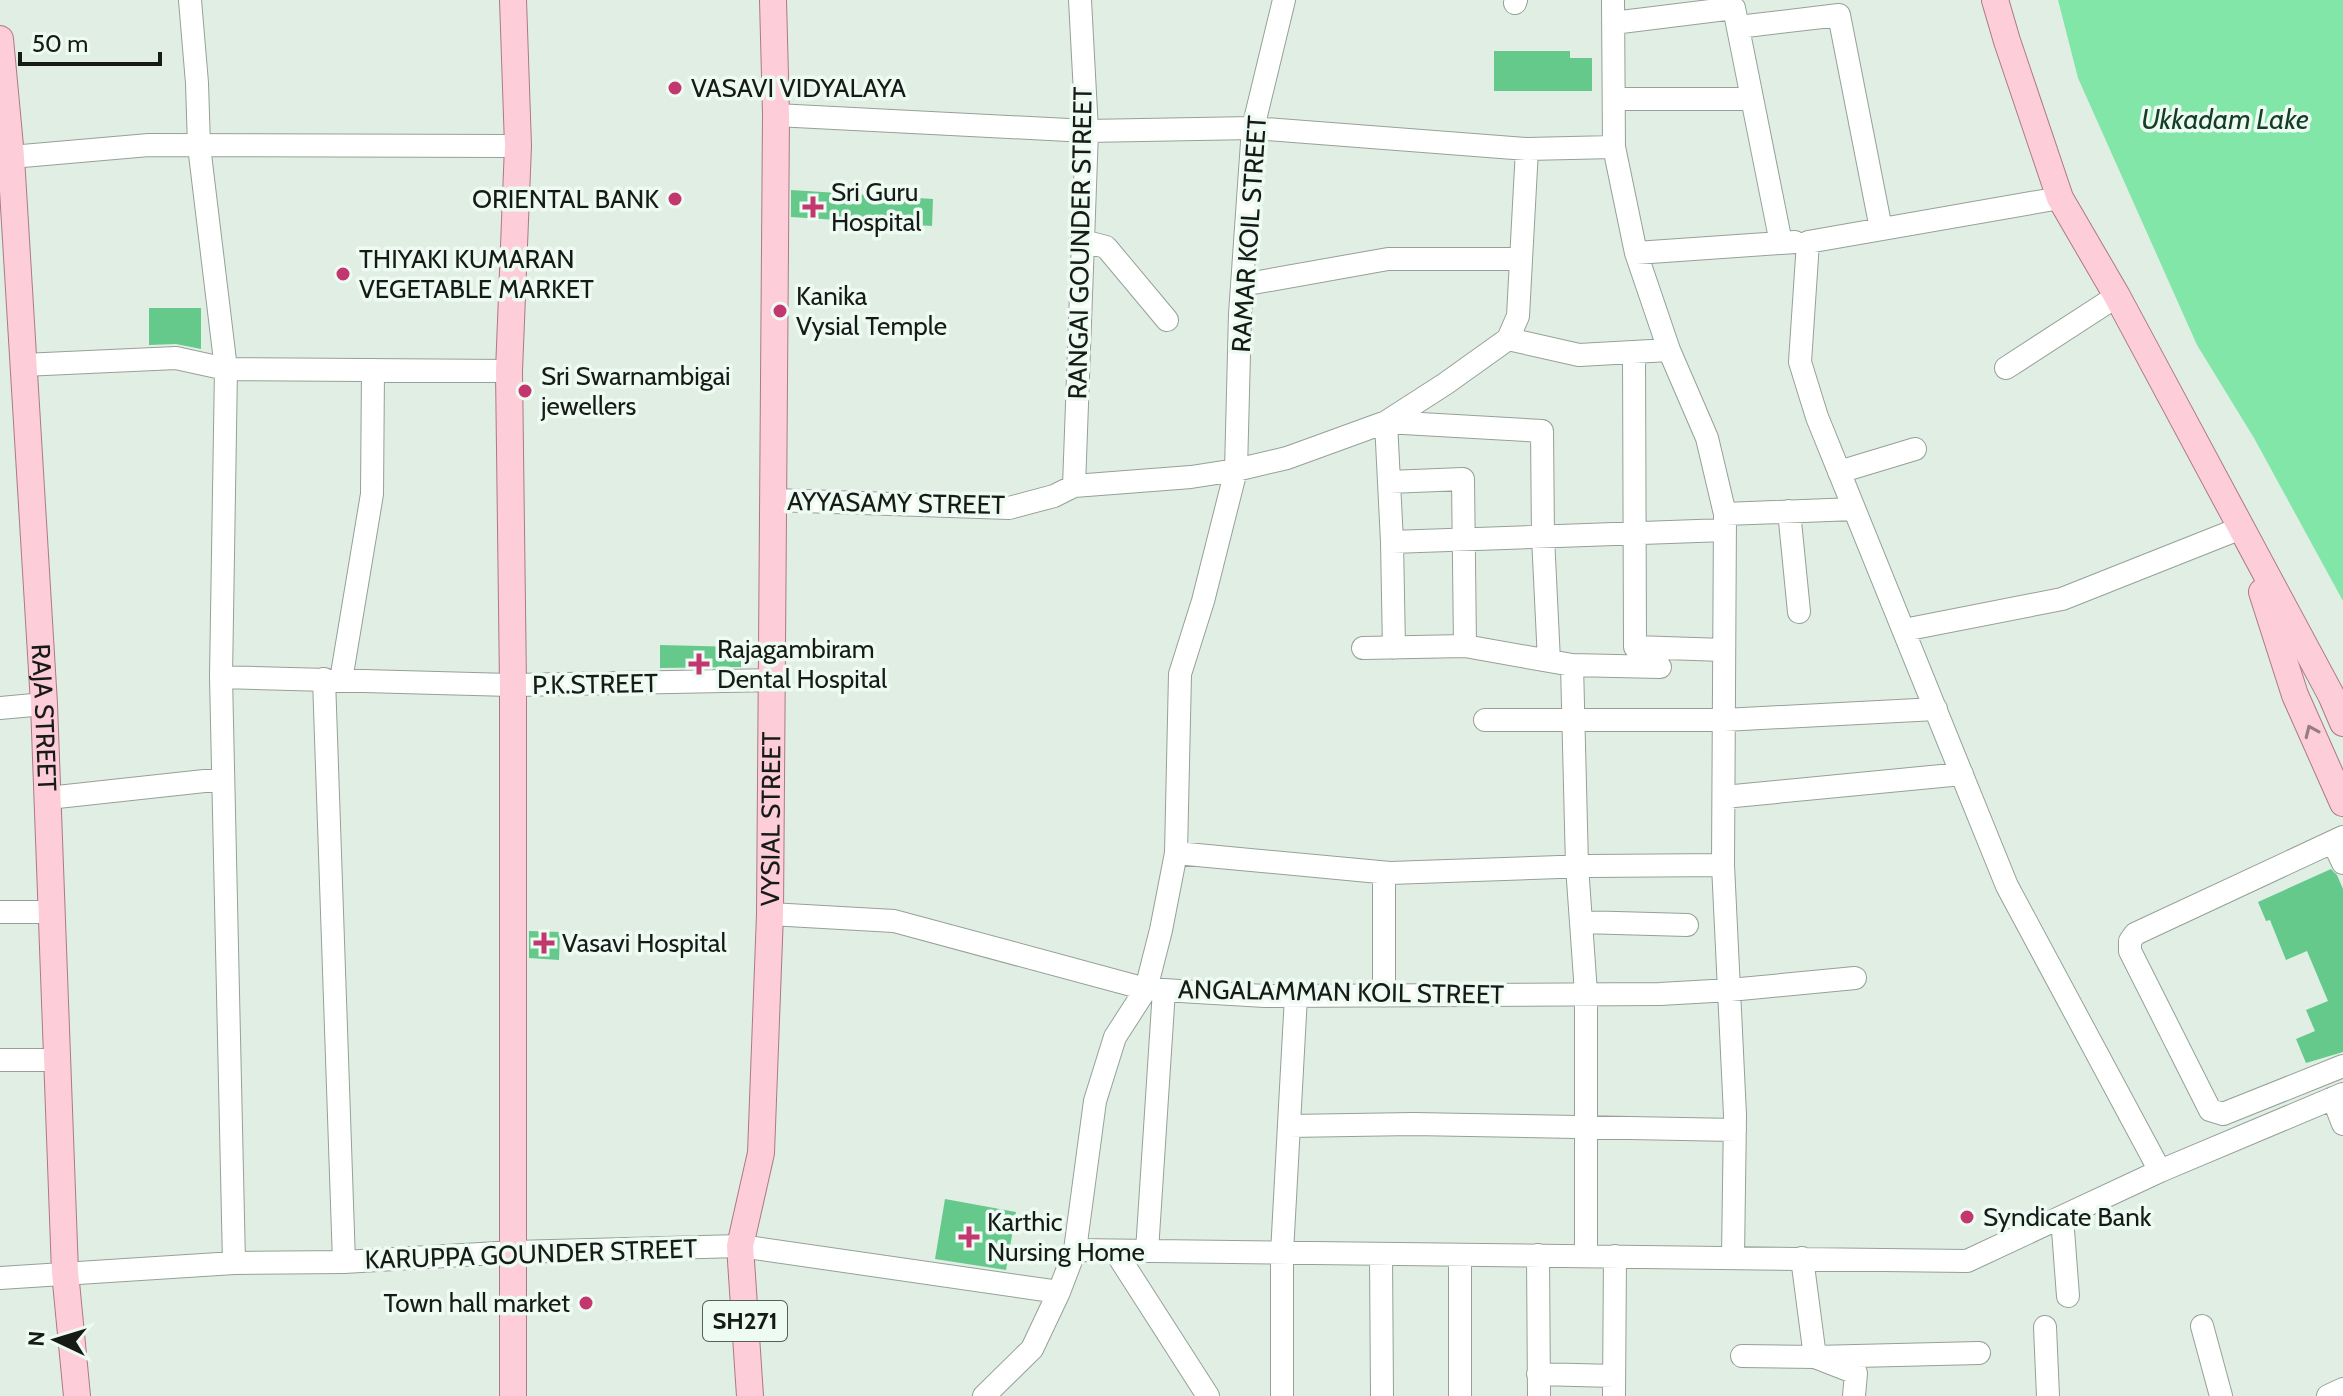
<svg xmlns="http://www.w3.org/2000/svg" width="2343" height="1396" font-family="Cabin,sans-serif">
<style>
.water{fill:#82e6a8}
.building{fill:#65c98c}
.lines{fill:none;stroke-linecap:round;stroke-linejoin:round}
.minor-casing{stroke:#95a198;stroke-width:24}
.major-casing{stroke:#ac7986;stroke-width:28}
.minor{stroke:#fff;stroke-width:22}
.major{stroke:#fdcdda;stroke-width:26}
.oneway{stroke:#967d83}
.poi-dot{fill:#c2376e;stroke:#eefbf2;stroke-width:3}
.labels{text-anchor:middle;stroke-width:7;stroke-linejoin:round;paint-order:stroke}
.shield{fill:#eefbf2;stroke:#585e59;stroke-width:2}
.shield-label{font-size:24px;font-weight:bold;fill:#171b18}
.poi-label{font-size:26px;fill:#171b18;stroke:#eefbf2;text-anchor:start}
.street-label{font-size:26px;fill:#171b18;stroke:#eefbf2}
.water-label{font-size:28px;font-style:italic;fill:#133d25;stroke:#eefbf2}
</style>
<rect width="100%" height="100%" fill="#e1eee4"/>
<path class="water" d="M2058,0H2343V601L2254,438L2197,345L2078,78Z"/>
<path class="building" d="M1494,51H1570V58H1592V91H1494Z
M791,190L933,199L932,226L791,217Z
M149,308H201V349L176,344L149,345Z
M660,645L741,647V667L660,668Z
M2331,869L2337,875L2343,889V1052L2306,1063L2296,1039L2315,1031L2306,1010L2328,1001L2307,951L2286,960L2270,920L2266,921L2258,902Z
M529,931L560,932L559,960L529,958Z
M945,1199L1016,1212L1006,1270L935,1259Z"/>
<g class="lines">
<defs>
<path id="minor" d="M190,0L197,83L199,146L226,369L221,677L234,1263
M1515,3L1516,0
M1613,23L1734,8L1781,243
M1738,27L1839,15L1881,229
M1614,99H1752
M776,115L1087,131L1253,128L1527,149L1614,147L1613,0
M1614,147L1636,253L1669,350L1707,438L1725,514L1723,865L1735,1115L1733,1257
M11,157L149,145L518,146
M2060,198L1808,242L1800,362L1817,417L2007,886L2160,1171
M1083,241L1106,247L1167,320
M1636,253L1795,242
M1242,285L1388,259H1521
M1508,339L1579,355L1669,350
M1634,352L1635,647L1724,650
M23,365L176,358L226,369L509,371
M2006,368L2117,296
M1839,472L1915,449
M1389,482L1463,479L1465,646
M1074,486L1087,131L1080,0
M774,500L1009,508L1054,496L1074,486L1191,477L1236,470L1287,458L1386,422L1445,384L1508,339L1518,316L1527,149
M1789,511L1799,612
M1725,514L1854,509
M1392,542L1394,648
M1904,630L2062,599L2241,528
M1363,648L1465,646L1572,665L1660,667
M1549,661L1543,537L1542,431L1386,422L1392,542C1503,539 1614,535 1725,530
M1572,665L1577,866L1586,993V1256
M221,677L513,685L773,680
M324,679L344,1262
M341,680L372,494L373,370
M0,708L44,704
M1485,720H1724L1936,709
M1724,797L1962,774
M48,798L223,779
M2343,837L2135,934L2130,941V951L2210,1110L2223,1114L2343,1066
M2333,842L2343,863
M1176,853L1390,873L1588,866L1723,865
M1384,873V996
M0,912H52
M770,914L894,921L1146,989L1265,996L1660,994L1730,990L1855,978
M1581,922L1687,925
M0,1060H56
M2333,1098L2343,1124
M1289,1126L1413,1124L1735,1130
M2062,1217L2068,1296
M1075,1250L1967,1261L2160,1171L2343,1094
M1115,1251L1208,1396
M1147,1251L1164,990
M1381,1254L1382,1396
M1460,1255V1396
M1538,1255L1539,1396
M1802,1258L1815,1357L1856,1373L1854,1396
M0,1278L234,1263L344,1262L514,1252L740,1246L1059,1292
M2202,1326L2221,1396
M2045,1327L2048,1396
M1742,1356L1815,1357L1979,1353
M1538,1374L1614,1376
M984,1396L1032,1349L1059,1292L1075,1250L1095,1101L1115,1037L1146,989L1161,930L1176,853L1180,674L1203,601L1236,470L1240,314L1253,128L1284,0
M1282,1396V1253L1296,996
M1614,1396L1615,1256
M2328,1396L2343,1389"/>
<g id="major">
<path d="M513,0L518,146L509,371L513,685V1396"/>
<path d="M1995,0L2007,41L2060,198L2117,296L2331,695L2343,723"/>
<path id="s1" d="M0,39L11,157L44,704L65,1272L77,1396"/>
<path d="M2262,592L2295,695L2343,803"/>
<path id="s2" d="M750,1396L740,1246L761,1153L770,914L776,115L773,0"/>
</g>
</defs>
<use href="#minor" class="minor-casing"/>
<use href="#major" class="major-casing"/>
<use href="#minor" class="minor"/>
<use href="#major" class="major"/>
</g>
<defs><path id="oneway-chevron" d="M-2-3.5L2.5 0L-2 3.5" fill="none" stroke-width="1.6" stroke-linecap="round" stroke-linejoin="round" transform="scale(2)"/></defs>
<use class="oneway" href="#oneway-chevron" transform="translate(2311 731) rotate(-114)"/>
<g class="poi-dot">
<circle cx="675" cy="88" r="8"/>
<circle cx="675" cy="199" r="8"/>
<path d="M809 195h8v8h8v8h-8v8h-8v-8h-8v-8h8z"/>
<circle cx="343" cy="274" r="8"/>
<circle cx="780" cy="311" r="8"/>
<circle cx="525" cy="391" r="8"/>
<path d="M695 652h8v8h8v8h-8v8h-8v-8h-8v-8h8z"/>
<path d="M540 931h8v8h8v8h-8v8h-8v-8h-8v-8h8z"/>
<circle cx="1967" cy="1217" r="8"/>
<path d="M965 1225h8v8h8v8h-8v8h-8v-8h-8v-8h8z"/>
<circle cx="586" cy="1303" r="8"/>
</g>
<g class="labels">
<rect class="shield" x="703" y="1301" width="84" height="40" rx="6"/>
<g class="shield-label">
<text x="745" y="1329">SH271</text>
</g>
<g class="poi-label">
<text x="691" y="97">VASAVI VIDYALAYA</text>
<text x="831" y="201">Sri Guru<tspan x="831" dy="30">Hospital</tspan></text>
<text x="659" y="208" text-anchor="end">ORIENTAL BANK</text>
<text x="359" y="268">THIYAKI KUMARAN<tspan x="359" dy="30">VEGETABLE MARKET</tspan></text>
<text x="796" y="305">Kanika<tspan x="796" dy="30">Vysial Temple</tspan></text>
<text x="541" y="385">Sri Swarnambigai<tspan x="541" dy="30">jewellers</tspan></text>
<text x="717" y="658">Rajagambiram<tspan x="717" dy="30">Dental Hospital</tspan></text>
<text x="562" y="952">Vasavi Hospital</text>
<text x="1983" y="1226">Syndicate Bank</text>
<text x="987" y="1231">Karthic<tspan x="987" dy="30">Nursing Home</tspan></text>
<text x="570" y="1312" text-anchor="end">Town hall market</text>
</g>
<g class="street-label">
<text transform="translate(1249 234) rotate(-86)" y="9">RAMAR KOIL STREET</text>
<text transform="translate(1080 243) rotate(-89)" y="9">RANGAI GOUNDER STREET</text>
<text transform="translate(896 503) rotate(1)" y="9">AYYASAMY STREET</text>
<text transform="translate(595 684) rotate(-1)" y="9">P.K.STREET</text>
<text dy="9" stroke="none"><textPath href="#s1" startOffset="680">RAJA STREET</textPath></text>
<text dy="9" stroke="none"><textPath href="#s2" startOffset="580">VYSIAL STREET</textPath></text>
<text transform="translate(1341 992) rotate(1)" y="9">ANGALAMMAN KOIL STREET</text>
<text transform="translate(531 1254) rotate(-2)" y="9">KARUPPA GOUNDER STREET</text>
</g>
<g class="water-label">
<text x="2225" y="129">Ukkadam Lake</text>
</g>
</g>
<g transform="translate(56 1340) rotate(274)" stroke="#eefbf2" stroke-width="6" paint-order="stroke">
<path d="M0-6L14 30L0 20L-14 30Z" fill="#171b18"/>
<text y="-12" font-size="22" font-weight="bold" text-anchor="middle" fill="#171b18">N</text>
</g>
<path d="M20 52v12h140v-12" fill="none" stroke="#171b18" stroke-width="4"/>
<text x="32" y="52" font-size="24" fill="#171b18" stroke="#eefbf2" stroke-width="6" paint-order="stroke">50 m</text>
</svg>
